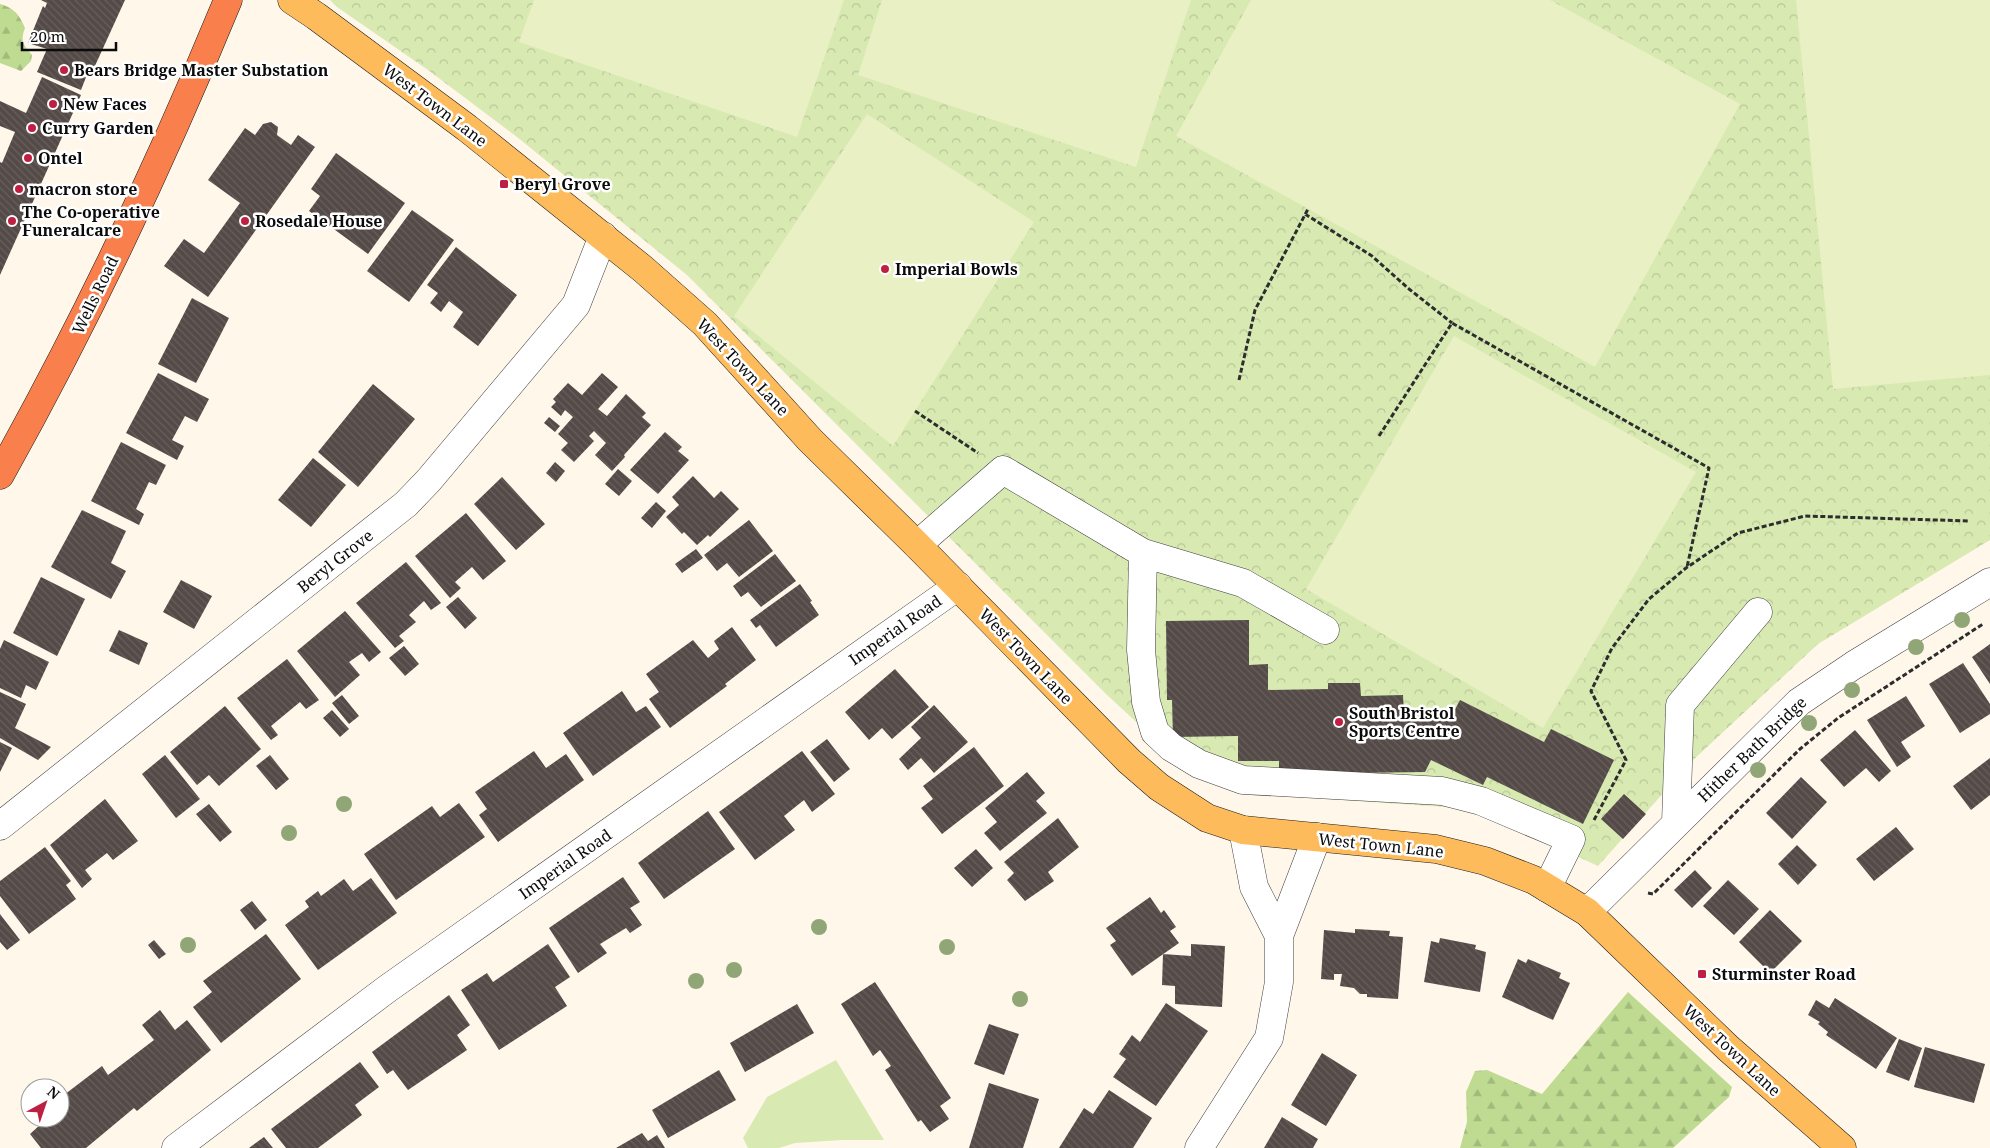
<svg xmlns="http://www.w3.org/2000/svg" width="1990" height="1148" font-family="'Noto Serif',serif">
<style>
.grass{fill:#d8eab2}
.forest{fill:url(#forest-firs)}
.park{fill:url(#park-crowns)}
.pitch{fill:#e9f0c4}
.building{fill:url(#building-back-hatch)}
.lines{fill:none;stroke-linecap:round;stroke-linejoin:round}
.minor-casing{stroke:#3e3e3e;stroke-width:29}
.major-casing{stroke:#1c1c1c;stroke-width:29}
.highway-casing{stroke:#1c1c1c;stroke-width:29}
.path{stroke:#2d2d2d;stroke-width:3;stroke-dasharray:5 2.5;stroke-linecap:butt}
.minor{stroke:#fff;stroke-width:28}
.major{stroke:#fdbb5b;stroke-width:28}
.highway{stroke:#f97f4d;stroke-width:28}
.tree{fill:#90a677}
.poi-dot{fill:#be2042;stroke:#fff;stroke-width:2}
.labels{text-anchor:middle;stroke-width:5;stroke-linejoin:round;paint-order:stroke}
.poi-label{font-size:16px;font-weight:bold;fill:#0b0b0b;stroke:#fff;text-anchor:start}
.street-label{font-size:16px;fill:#0b0b0b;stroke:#fff}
</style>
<defs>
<pattern id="forest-firs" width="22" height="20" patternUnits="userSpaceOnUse" patternTransform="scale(1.25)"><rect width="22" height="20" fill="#bedb91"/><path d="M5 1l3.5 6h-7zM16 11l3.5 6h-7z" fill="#a2bb7c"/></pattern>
<pattern id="park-crowns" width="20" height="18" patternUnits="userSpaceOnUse" patternTransform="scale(1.25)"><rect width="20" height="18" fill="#d8eab2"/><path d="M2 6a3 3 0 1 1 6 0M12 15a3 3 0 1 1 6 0" fill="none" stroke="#b8c798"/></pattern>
<pattern id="building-back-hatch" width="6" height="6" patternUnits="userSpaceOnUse" patternTransform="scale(1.25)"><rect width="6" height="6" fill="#544a47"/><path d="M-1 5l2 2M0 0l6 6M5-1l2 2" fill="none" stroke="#68605d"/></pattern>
</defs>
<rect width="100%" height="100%" fill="#fff7e9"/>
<path class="grass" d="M836,1060L884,1140H842L795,1143L779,1148H748L743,1138L767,1097Z"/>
<path class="forest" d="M0,4C14,8 19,14 25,28C20,41 23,45 32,55L31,61L21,71L0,63Z
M1628,992L1732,1087L1729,1097L1673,1148H1460L1467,1122L1466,1092L1475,1071L1487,1070L1542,1094Z"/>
<path class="park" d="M330,0H1990V540L1818,644L1692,761L1598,866L1475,809L1327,799L1238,788L1175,758L1106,694L687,275L517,137L428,70L337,7Z"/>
<path class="pitch" d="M534,0H844L797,137L519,42Z
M882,0H1191L1136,167L858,75Z
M1251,0H1550L1740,104L1595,367L1176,136Z
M1796,0H1990V375L1833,389Z
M867,114L1034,222L893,446L734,316Z
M1454,336L1696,472L1543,728L1306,589Z"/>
<path class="building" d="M41,0H125L94,68L90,67L81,90L37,72L47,49L28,43L43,6L45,8L47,3Z
M42,77L81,95L0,275V162L2,163L15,132L0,126V101L26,113Z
M271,122L278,127L277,135L291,145L298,135L315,147L208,297L164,266L184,239L204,253L240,203L208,180L245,128L255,135L263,124Z
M336,153L405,203L368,254L309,211L320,196L311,189Z
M412,210L454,240L409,302L367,271Z
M456,247L517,295L478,346L453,327L463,312L449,301L441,312L430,303L438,293L427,285Z
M192,298L229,318L196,383L158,364Z
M158,373L209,399L197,422L185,416L172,440L184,446L177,460L126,433Z
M602,373L618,387L598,409L607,416L626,394L646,413L642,417L651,425L624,455L625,457L612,471L595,455L606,443L594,431L589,436L594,441L574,462L561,450L568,443L558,434L573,417L565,410L561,416L551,407L556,402L553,399L568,383L582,395Z
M373,384L415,419L358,487L318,452Z
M549,417L560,426L555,432L544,423Z
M665,432L682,447L678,451L689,460L658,494L630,470Z
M121,442L166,465L156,485L149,482L136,509L144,514L139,525L91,501Z
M313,458L346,485L311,527L278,500Z
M555,462L565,471L556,482L546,473Z
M618,469L632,481L619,496L605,484Z
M693,476L714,498L721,491L739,509L710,537L708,535L697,545L684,532L682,534L666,517L679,505L672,497Z
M502,477L545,524L516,550L474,504Z
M656,502L666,511L652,528L641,518Z
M82,510L126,531L111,563L126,571L111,599L51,567Z
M466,513L506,561L483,580L472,567L455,582L461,588L450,598L415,556Z
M749,520L773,551L739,577L727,563L717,571L704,555Z
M696,549L703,558L682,573L675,564Z
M775,554L796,581L761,607L748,592L741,597L733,586Z
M406,562L441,603L431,610L424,601L409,615L416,622L399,636L404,641L395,648L356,603Z
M41,577L85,599L57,656L13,633Z
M181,580L212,596L194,629L163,612Z
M800,584L812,601L810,602L819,615L776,647L760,625L756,628L750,620Z
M458,597L477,618L465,629L446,607Z
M345,611L381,652L369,662L362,653L349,662L360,675L335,697L297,651Z
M1249,620V665L1268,664V690L1328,689V683H1360L1361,696L1403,695L1404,716L1452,715L1460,700L1544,742L1551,729L1614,760L1583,824L1487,777L1483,785L1431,760L1425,772L1279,774V761H1238V736L1173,737L1172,700H1167L1166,621Z
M732,627L756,660L725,684L727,686L670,728L649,699L659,692L646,674L693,640L708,658L719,649L714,641Z
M119,630L148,643L139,665L109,651Z
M4,640L49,662L36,690L26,685L21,698L0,688V649Z
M1990,644V684L1972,657Z
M404,646L419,664L405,676L389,658Z
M287,659L319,700L306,709L300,702L271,726L278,735L271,740L237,698Z
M1963,663L1990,704V714L1960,733L1929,684Z
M895,669L929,707L892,739L882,728L869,740L845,712Z
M622,691L636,712L646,706L661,727L593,776L563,733Z
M0,692L26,704L15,728L51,747L38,760L0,738Z
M342,695L359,716L349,724L332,703Z
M1906,696L1925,726L1901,742L1911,757L1897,767L1867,720Z
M934,705L968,742L934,773L921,758L908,770L899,759L921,738L911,727Z
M225,706L261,749L219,786L209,775L197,785L170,752Z
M332,710L349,729L340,737L323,718Z
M1855,730L1891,771L1879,782L1866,768L1844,787L1820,760Z
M827,739L850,769L834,782L810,752Z
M0,742L12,748L0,772Z
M974,747L1004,786L942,834L921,808L933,799L923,786Z
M534,751L546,768L566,754L584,780L498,842L479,815L487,809L475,792Z
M802,751L835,794L812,812L804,800L784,816L795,830L755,860L719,812Z
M165,755L200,799L176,818L142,774Z
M270,755L289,779L276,790L256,766Z
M1990,758V795L1971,810L1953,786Z
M1027,772L1045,793L1036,801L1047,813L1000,851L984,833L997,822L985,808Z
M1801,777L1827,802L1792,839L1766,813Z
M1624,794L1646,814L1623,839L1601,819Z
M105,799L138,841L113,860L107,853L85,870L92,879L82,888L50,845Z
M459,803L485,837L396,900L364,854L432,806L440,817Z
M209,804L232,832L220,842L196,814Z
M708,811L735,849L664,899L638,863Z
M1058,818L1079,847L1048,872L1054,881L1025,901L1007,880L1014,873L1004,862Z
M1896,827L1914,849L1874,881L1856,859Z
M1797,845L1817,865L1798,885L1778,864Z
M45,847L71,881L66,885L76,899L29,934L0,896V881Z
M976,849L993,868L972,887L954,868Z
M1695,870L1712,888L1692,908L1674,890Z
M623,877L640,902L630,908L642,925L630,933L626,928L600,944L607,953L578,973L549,928Z
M371,878L397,913L318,970L285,925L309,907L305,901L318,891L321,896L344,879L353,891Z
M1728,880L1759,909L1734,935L1703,906Z
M1150,897L1161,913L1164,910L1176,927L1170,931L1179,943L1132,976L1110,945L1116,941L1106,928Z
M252,901L267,920L255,930L240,910Z
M1770,910L1802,941L1770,973L1739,942Z
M0,914L20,940L7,950L0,942Z
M1355,929L1390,931L1389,936L1403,937L1398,999L1367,997V994H1360L1354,988L1340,986L1342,974H1334V980L1321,979L1324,930L1355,933Z
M266,934L301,979L221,1043L193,1007L212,992L203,981Z
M1440,938L1476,945L1475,949L1486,952L1480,992L1424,982L1431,941L1439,943Z
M154,940L166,954L159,959L148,945Z
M548,944L570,977L555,987L567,1006L499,1050L461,990L487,973L493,982Z
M1191,944L1225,946L1222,1007L1175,1004V986L1162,985L1163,954L1191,956Z
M1518,959L1526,963L1528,959L1561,973L1559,978L1570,983L1553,1020L1502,997Z
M875,982L951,1098L940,1106L949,1119L930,1132L921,1120L918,1122L885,1070L891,1066L880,1050L873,1056L841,1004Z
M449,995L470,1025L457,1035L467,1050L408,1090L393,1070L387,1074L372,1052Z
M1835,998L1897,1038L1876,1069L1826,1035L1828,1032L1818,1024L1820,1022L1808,1015L1816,1000L1829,1008Z
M1166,1003L1208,1031L1156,1106L1113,1077L1126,1059L1119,1054L1132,1035L1140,1042Z
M797,1004L814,1033L745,1072L730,1043Z
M160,1010L175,1030L187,1020L211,1050L137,1111L134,1108L86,1148H41L30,1134L41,1124L36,1118H60V1098L102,1066L108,1075L154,1040L142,1025Z
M989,1024L1019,1034L1004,1075L974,1064Z
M1899,1039L1922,1048L1909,1081L1886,1072Z
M1925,1047L1985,1064L1974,1103L1914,1087Z
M1322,1053L1357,1075L1326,1126L1291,1105Z
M360,1062L379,1087L355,1105L362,1115L318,1148H286L271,1129Z
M719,1070L736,1100L668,1138L652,1110Z
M989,1083L1039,1099L1023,1148H969Z
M1109,1090L1152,1118L1133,1148H1059L1084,1108L1093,1114Z
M1282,1117L1318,1139L1313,1148H1264Z
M642,1133L648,1141L657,1135L665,1148H616Z
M264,1137L273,1148H249Z"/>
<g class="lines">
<defs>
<path id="minor" d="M917,545L1003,470L1143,553L1243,583L1325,630
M1143,553L1141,650L1146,702L1155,732L1171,747L1199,764L1243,780L1442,791L1481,801L1571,839L1547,888
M1676,823L1680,705L1758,612
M0,826L406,504L429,480L576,305L603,236
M1587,912L1799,702L1854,665L1990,582
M1279,936L1317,837
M176,1148L387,989L958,586
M1199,1148L1269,1038L1279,982V936L1254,887L1243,830"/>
<path id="major" d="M292,0L316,16L467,128L643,269L705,324L810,440L917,545L1129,761L1159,787L1207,818L1243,830L1436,849L1485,861L1534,880L1587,912L1728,1048L1842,1148"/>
<path id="highway" d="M0,475C86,321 161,163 228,0"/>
</defs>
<use href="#minor" class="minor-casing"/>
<use href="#major" class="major-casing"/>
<use href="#highway" class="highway-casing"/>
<path class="path" d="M1305,214L1372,256L1409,289L1452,323
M1239,380L1255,310L1308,209
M915,411L978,453
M1379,436L1452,323L1709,468L1687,567
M1594,820L1626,760L1591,691L1612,648L1649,599L1686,568L1738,533L1805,516L1969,521
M1648,893L1653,894L1800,749L1838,718L1983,624"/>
<use href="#minor" class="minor"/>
<use href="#major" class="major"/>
<use href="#highway" class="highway"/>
</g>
<g class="tree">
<circle cx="1962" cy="620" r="8"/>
<circle cx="1916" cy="647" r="8"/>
<circle cx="1852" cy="690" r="8"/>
<circle cx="1809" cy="723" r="8"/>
<circle cx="1758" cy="770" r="8"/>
<circle cx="344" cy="804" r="8"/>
<circle cx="289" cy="833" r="8"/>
<circle cx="819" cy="927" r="8"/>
<circle cx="188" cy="945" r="8"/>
<circle cx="947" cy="947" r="8"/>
<circle cx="734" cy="970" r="8"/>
<circle cx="696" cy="981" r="8"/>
<circle cx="1020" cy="999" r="8"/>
</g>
<g class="poi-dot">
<circle cx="64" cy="70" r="5"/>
<circle cx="53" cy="104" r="5"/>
<circle cx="32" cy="128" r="5"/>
<circle cx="28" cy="158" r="5"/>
<rect x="499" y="179" width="10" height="10" rx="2.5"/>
<circle cx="19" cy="189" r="5"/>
<circle cx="12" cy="221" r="5"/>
<circle cx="245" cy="221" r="5"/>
<circle cx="885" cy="269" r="5"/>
<circle cx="1339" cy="722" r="5"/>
<rect x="1697" y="969" width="10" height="10" rx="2.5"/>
</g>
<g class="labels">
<g class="poi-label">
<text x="74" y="76">Bears Bridge Master Substation</text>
<text x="63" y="110">New Faces</text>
<text x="42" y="134">Curry Garden</text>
<text x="38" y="164">Ontel</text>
<text x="514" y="190">Beryl Grove</text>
<text x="29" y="195">macron store</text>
<text x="22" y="218">The Co-operative<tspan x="22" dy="18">Funeralcare</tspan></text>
<text x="255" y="227">Rosedale House</text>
<text x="895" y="275">Imperial Bowls</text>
<text x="1349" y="719">South Bristol<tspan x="1349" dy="18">Sports Centre</tspan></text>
<text x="1712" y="980">Sturminster Road</text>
</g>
<g class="street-label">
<text transform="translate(435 105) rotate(37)" y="6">West Town Lane</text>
<text transform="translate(95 295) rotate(-64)" y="6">Wells Road</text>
<text transform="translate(743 367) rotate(47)" y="6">West Town Lane</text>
<text transform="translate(335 561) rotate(-38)" y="6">Beryl Grove</text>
<text transform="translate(895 630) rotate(-35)" y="6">Imperial Road</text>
<text transform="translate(1026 656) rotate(46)" y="6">West Town Lane</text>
<text transform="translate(1752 749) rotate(-44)" y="6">Hither Bath Bridge</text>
<text transform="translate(1381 845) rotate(6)" y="6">West Town Lane</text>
<text transform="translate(565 864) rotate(-35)" y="6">Imperial Road</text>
<text transform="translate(1732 1050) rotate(43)" y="6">West Town Lane</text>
</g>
</g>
<g transform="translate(45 1103) rotate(40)"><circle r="24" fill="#ffffff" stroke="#9d9d9d"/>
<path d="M0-4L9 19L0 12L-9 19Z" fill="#be2042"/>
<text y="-8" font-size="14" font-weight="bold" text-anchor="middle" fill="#0b0b0b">N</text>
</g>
<path d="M22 42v8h94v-8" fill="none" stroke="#0b0b0b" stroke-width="2.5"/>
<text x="30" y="42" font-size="15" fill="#0b0b0b" stroke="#ffffff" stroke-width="4" paint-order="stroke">20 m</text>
</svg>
